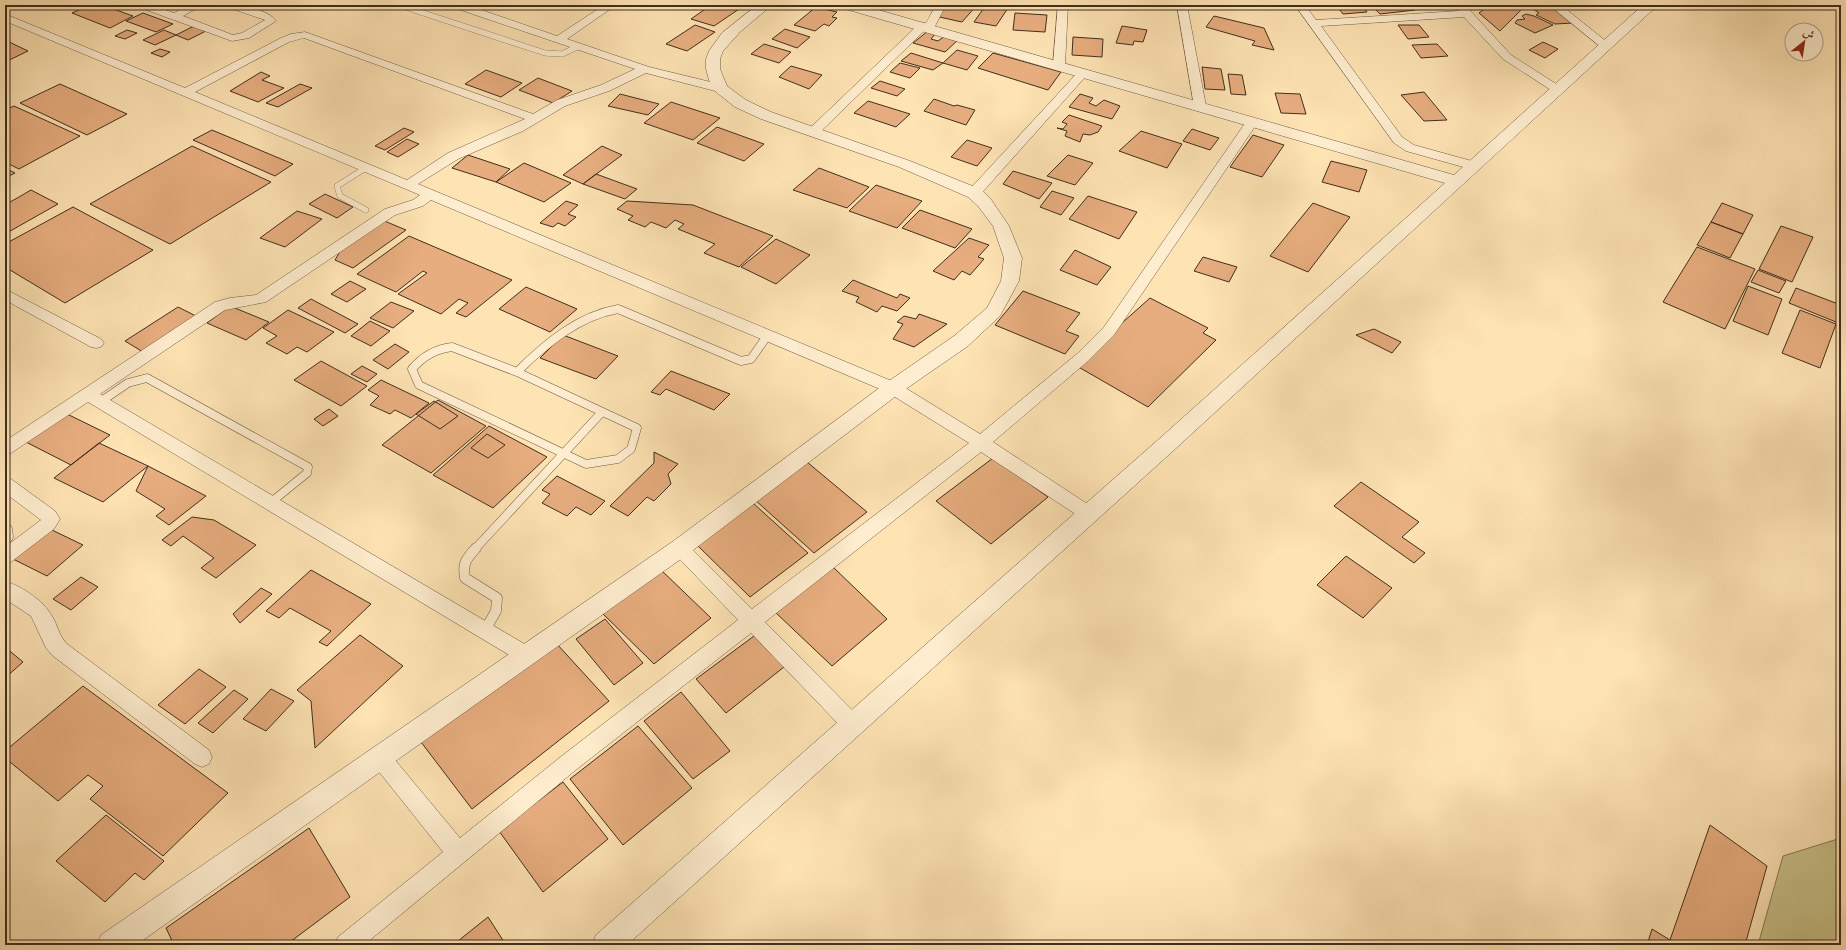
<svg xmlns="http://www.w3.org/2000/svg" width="1846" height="950" font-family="'IM FELL French Canon',Amiri,serif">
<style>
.green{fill:#c8c188;stroke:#847853}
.building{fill:#e7ad7e;stroke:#3f2f1e}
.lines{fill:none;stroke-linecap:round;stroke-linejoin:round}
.service-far2-casing{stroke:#6f5c43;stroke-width:6}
.service-far1-casing{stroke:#6f5c43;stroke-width:9}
.service-casing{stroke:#6f5c43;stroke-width:11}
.minor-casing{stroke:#6f5c43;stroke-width:1}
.tertiary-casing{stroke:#6f5c43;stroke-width:1}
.service-far2{stroke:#feedce;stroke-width:5.5}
.service-far1{stroke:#feedce;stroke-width:8}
.service{stroke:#feedce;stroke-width:10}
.minor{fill:#feedce;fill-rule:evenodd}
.tertiary{fill:#feedce;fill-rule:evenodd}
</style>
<rect width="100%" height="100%" fill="#fee3b3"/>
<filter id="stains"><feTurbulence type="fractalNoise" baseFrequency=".005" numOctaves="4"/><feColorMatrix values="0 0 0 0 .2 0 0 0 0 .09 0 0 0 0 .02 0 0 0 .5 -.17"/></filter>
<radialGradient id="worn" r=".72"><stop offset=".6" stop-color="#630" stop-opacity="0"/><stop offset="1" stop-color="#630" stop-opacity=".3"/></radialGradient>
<path class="green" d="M1841,838V945H1758L1783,856Z"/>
<path class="building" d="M90,5H102L133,16L110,28L72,13Z
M711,5H745L714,26L691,19Z
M944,5H977L962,22L935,16Z
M986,5H1010L996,26L974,22Z
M1336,5H1361L1367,12L1343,14Z
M1371,5H1409L1415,10L1380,14Z
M1490,5H1526L1500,31L1479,13Z
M1538,5H1549L1573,23L1555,24L1536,15L1539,13L1533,9L1541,7Z
M816,7L837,12L832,17L837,18L829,26L824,24L815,31L794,25Z
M143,13L173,24L156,32L126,21Z
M1015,13L1047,15L1045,32L1013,30Z
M1526,14L1534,16L1553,25L1535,33L1515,23L1517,20L1525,19L1522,16Z
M1214,16L1264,28L1274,50L1252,45L1255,41L1206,27Z
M695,25L715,32L687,51L666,44Z
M1398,25H1419L1429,37L1408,39Z
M194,26L206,31L188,40L176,35Z
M1122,26L1147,30L1143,42L1134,41L1133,45L1116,43Z
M785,29L810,37L797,48L772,39Z
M127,30L137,33L125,39L115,36Z
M164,30L176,35L155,45L143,40Z
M928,31L936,33L931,39L938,41L945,36L959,39L945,52L913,43Z
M1073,37L1103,39L1102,57L1072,55Z
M5,40L28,51L5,62Z
M1543,42L1558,49L1545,58L1529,50Z
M764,44L791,52L779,63L751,54Z
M1437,44L1448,56L1421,58L1412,45Z
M160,49L170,52L162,57L151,53Z
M957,50L978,56L967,70L943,63Z
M911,53L943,63L933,70L901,61Z
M993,53L1061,72L1048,90L978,68Z
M900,63L920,68L910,78L890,72Z
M791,66L822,75L809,89L779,77Z
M1202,67L1221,69L1225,90L1205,89Z
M486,70L522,83L501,97L465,84Z
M261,72L270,76L262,80L284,88L258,102L230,91Z
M1228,74L1242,75L1246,95L1231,94Z
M538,78L572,91L553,103L519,90Z
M880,81L905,89L897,96L871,88Z
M60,84L127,114L87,135L20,103Z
M300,84L312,88L278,107L266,103Z
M1424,92L1447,120L1424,121L1401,95Z
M1275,93L1300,94L1306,114L1281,113Z
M620,94L659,104L648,115L608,106Z
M1080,94L1093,98L1089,103L1096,106L1104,100L1120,106L1112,119L1069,107Z
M934,99L954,106L957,105L975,110L966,125L924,111Z
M868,101L910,114L896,127L854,113Z
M671,102L720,118L693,140L644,123Z
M14,106L80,136L19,169L5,162V110Z
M1069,115L1102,126L1098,132L1090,135L1083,134L1080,142L1065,136L1067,131L1057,128L1063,129L1067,124L1062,122Z
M717,127L764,144L744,161L697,143Z
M404,128L414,132L385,150L375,146Z
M1192,129L1219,138L1210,150L1183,141Z
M212,130L293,164L275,176L193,140Z
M1141,131L1182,144L1167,168L1119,151Z
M1253,135L1284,145L1262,177L1230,167Z
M407,139L419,144L398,157L387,152Z
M967,140L992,148L977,166L951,157Z
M192,146L271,182L170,244L90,204Z
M602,146L622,155L583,184L563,175Z
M468,155L510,169L496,182L452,168Z
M1068,155L1093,163L1075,185L1047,176Z
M1331,161L1367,170L1359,192L1322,182Z
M524,163L571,183L544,202L496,182Z
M5,168L15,173L5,178Z
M819,168L869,187L847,208L793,190Z
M1013,171L1052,183L1039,199L1003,184Z
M596,174L637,189L625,199L583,184Z
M876,185L922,201L897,228L849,211Z
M31,190L58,204L5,234V205Z
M1052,191L1074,198L1061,215L1040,207Z
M325,194L353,207L337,218L309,204Z
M1088,196L1137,212L1119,239L1069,219Z
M566,201L578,205L568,214L576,217L565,226L558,223L553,227L540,223Z
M627,201L693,205L773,236L739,267L704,253L715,244L678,229L684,224L675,220L666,228L651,222L645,227L628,220L633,216L617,209Z
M1313,203L1350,217L1308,272L1270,256Z
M1722,203L1753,215L1743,234L1711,222Z
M73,207L153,250L65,303L5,267V244Z
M920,210L972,229L955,248L902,228Z
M297,211L322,219L285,247L260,238Z
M382,220L406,230L353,268L335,260L342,248Z
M1711,222L1743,234L1730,258L1697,245Z
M1781,226L1813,237L1792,282L1759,269Z
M409,236L512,280L466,317L456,313L468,303L459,299L441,314L398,294L427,273L423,271L396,292L357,274Z
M969,238L989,245L978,257L984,259L970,275L962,271L954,280L933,271Z
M776,239L810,255L776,284L741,267Z
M1697,247L1755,269L1725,329L1663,302Z
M1075,250L1111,267L1097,285L1060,270Z
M1203,257L1237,267L1229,282L1194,271Z
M1758,270L1786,281L1779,293L1751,282Z
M853,280L897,298L900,294L910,298L897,311L882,306L877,312L856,302L859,297L842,291Z
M350,281L366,289L347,302L331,294Z
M1748,286L1782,299L1768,335L1733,321Z
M526,287L577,309L550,332L499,309Z
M1796,288L1841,305V324L1789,303Z
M1023,291L1080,313L1066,331L1079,336L1065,354L995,325Z
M1150,298L1208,328L1203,333L1216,340L1148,407L1075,365Z
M311,299L358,324L345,333L298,308Z
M391,302L414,311L393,328L370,318Z
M230,306L269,322L246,340L207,323Z
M178,307L198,317L143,352L125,341Z
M288,310L334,332L307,352L297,347L287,354L266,343L277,336L263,328Z
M1800,310L1836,324L1820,368L1782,353Z
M919,314L947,324L914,347L893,339L903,324L897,322L904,316L916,319Z
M370,321L390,331L371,346L351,336Z
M1374,329L1401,342L1392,353L1356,335Z
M563,335L618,356L596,379L540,358Z
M395,344L409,352L388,369L373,360Z
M1841,360V378L1836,375Z
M321,361L367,386L341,406L294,380Z
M362,366L377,374L367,382L351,374Z
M671,371L730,394L714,410L666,389L660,395L651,392Z
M381,380L429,403L411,418L395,410L390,414L370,405L379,396L368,390Z
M438,400L486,426L431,473L382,445Z
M434,401L458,416L440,429L416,414Z
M329,409L338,416L323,426L314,419Z
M67,414L110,435L71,465L24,441Z
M489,426L547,457L493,508L433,475Z
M487,434L505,445L488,458L471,448Z
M99,443L148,466L103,502L54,478Z
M654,452L678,464L668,474L671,484L654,501L647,497L628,516L610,506L654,463Z
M993,458L1048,497L991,544L936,501Z
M807,462L867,512L814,553L754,499Z
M148,466L206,496L169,525L156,516L165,509L136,491Z
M557,476L605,501L591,515L576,507L567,516L542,503L550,494L542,490Z
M1361,482L1419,522L1402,537L1425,553L1414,563L1334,506Z
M753,503L808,553L750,597L695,543Z
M192,517L214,520L256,545L216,578L201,568L214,558L183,536L171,546L162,540Z
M50,529L83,545L47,576L13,559Z
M1346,556L1392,588L1363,618L1317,585Z
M833,567L887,619L832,666L775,612Z
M659,568L711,618L654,664L601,612Z
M311,570L371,604L327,646L319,642L331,631L290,608L279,618L266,611Z
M81,577L98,587L71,610L53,599Z
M261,588L272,594L240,623L233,614Z
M605,619L643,663L614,685L576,639Z
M360,635L403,666L315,748L311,701L297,690Z
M754,636L784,667L726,713L696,679Z
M556,643L609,701L472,809L421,742Z
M5,647L23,662L5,678Z
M199,669L226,687L185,724L158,705Z
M83,686L228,793L163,856L90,799L103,786L88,775L58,801L5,758V751Z
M271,689L294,701L266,731L243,719Z
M234,690L248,699L213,733L198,723Z
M681,692L730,751L693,779L644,721Z
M638,726L692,788L623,845L570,779Z
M563,782L608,839L543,892L499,831Z
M106,815L164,861L144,880L135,873L105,902L56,861Z
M1710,825L1767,866L1745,945H1647L1652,929L1670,940Z
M309,828L350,897L286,945H174L166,928Z
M488,917L506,945H453Z"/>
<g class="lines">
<defs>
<path id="service-far2" d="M399,5L545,53L562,54L577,47
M366,210L340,196L337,186L367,167"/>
<path id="service-far1" d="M452,347L517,372L637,428L631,449L618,459L586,464L419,385L412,369C423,356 435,349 452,347Z
M517,372C545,344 578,316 618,309L741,361L751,359L767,336
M100,402L128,383L147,378L308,467L307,473L270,503
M5,526L8,529L9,537L5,542
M475,549L602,412"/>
<path id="service" d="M476,548C467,558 462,563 465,578L497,598L496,611L485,630"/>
<path id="minor" d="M137,5H152L174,13L190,5H203L183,16L233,35L242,33L265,20L227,7L226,5C240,5 268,9 276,21L249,38L232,41L138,7Z
M451,5H467L557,36L604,5H616L567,39L649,67L723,85L725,88L719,92L646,73L609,91L565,106L523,131L458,159L418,184L899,384L980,434L1078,353L1104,327L1248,119H1256L1258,122L1114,335L1088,361L993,442L1095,509L1098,514L1095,519L1089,521L1083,519L981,452L765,622L859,717L862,724L859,731L852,733L845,731L751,633L577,769L364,945H334L338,937L443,852L372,763L369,756L372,749L379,746L386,749L460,838L563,755L738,620L674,553L671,548L674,543L680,541L686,543L752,609L969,443L887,392L431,200L423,206L395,215L266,302L225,310L100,394L533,649L536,655L533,661L526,664L519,661L88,402L11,453L5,455V441L215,302L230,298L256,295L385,209L413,200L420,195L5,21V14L185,88L281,38L291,34L305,32L533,114L557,100L601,85L635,69L452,7ZM304,38L525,119L448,153L407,180L195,92L289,42Z
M936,5H946L933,30H925L817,135H809L807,132L809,129L919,24L926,23Z
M1058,5H1068L1065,65L1059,68L1053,65Z
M1177,5H1187L1206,106L1200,110L1194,106Z
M1295,5H1305L1316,20L1459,11L1455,5H1465L1511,55L1564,89L1558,93L1554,92L1503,59L1464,17L1321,26L1402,137L1414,145L1479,163L1480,166L1474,170L1406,151L1394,143Z
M1549,5H1561L1612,46L1610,48H1602Z
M1083,70L1087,71L1089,73L1087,75L979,196H969L967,193L969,190L1079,71Z
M5,289L101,339L104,343L101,347L96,348L91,347L5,300Z
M5,477L11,479L55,511L60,519L54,529L11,562L5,564V547L41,520L5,493Z
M5,581C23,587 43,600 52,616C58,626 59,636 67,644L209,750L212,757L209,764L202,767L195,764L53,656L46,648L31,616L5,599Z"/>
<path id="tertiary" d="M757,5H772L740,32L723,51L720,59V69L727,86L746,100L771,112L910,161L980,189L990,198L1009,226L1022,258L1019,281L1000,316L968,346L900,393L688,554L136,945H97L101,935L672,542L886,383L954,336L987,308L1001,281L1004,258L993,226L978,206L968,197L899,167L761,119L735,107L716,92L709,80L706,69V59L709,51L722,33Z
M840,5H861L1454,175L1643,5H1658L1173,451L627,945H592L596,935L1159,439L1445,183L842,8Z"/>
</defs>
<use href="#service-far2" class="service-far2-casing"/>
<use href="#service-far1" class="service-far1-casing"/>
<use href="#service" class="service-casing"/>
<use href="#minor" class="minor-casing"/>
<use href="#tertiary" class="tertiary-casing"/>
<use href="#service-far2" class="service-far2"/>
<use href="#service-far1" class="service-far1"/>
<use href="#service" class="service"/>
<use href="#minor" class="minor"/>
<use href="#tertiary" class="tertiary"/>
</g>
<rect width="1846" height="950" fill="none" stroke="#fee3b3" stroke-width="20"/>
<rect x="6" y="6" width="1834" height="938" fill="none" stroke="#3f2f1e" stroke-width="2"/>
<rect x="10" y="10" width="1826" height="930" fill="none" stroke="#3f2f1e"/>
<g transform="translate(1804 42) rotate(30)"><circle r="19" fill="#feedce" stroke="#b2a188"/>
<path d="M0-3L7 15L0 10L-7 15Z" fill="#8f2418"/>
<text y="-6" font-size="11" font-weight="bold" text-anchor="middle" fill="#3f2f1e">ش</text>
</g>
<rect width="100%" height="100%" filter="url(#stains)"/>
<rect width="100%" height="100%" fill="url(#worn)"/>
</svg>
